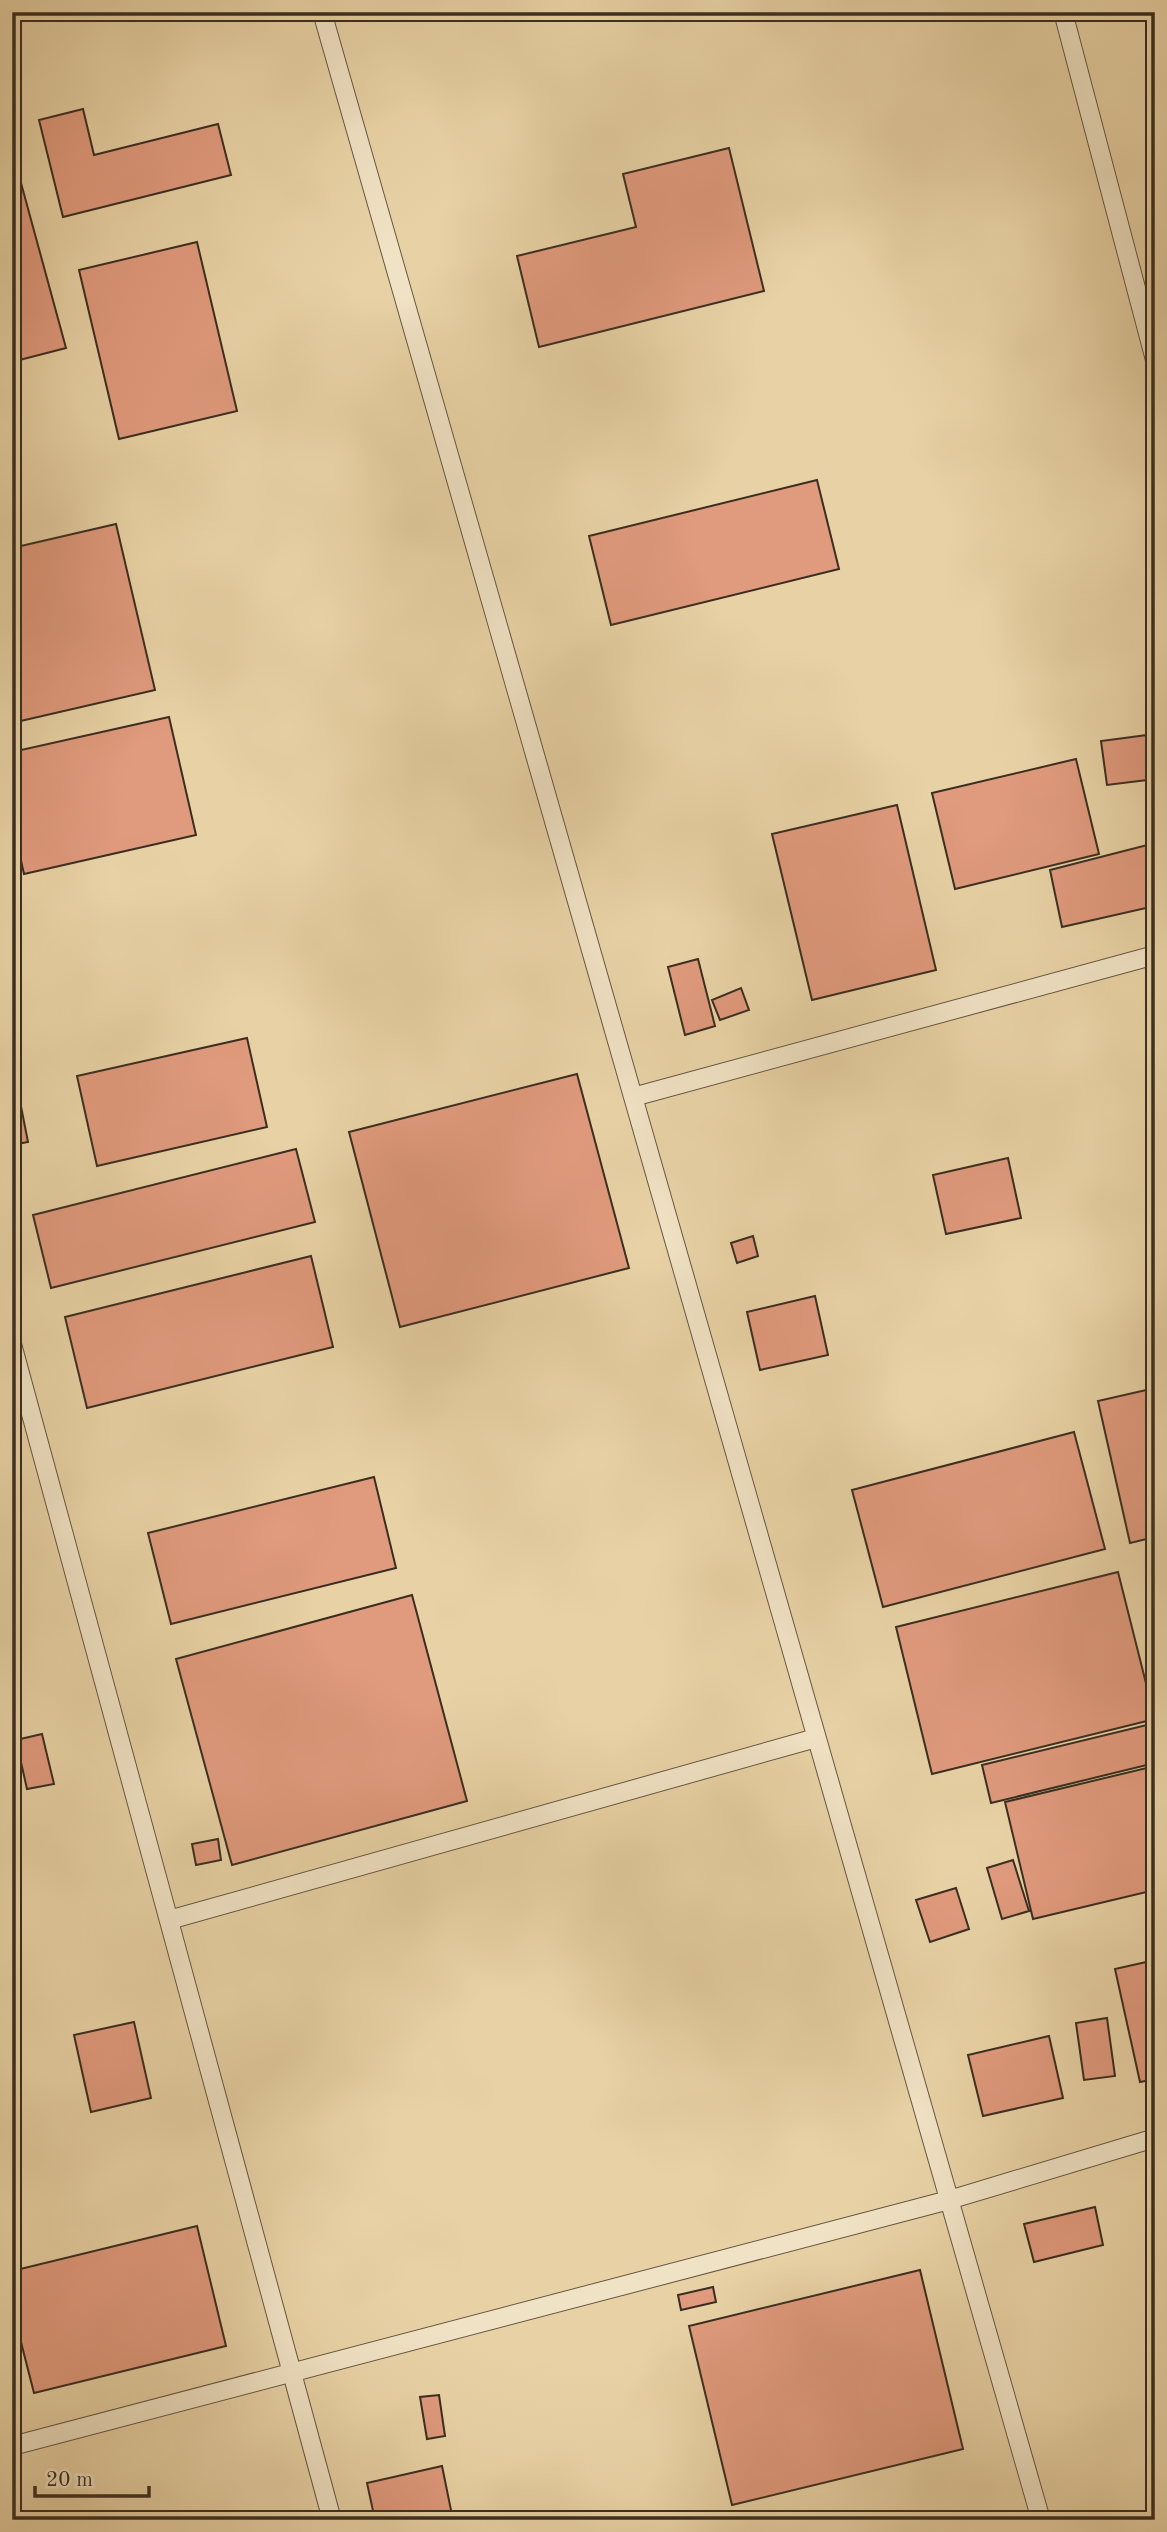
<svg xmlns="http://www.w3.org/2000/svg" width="1167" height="2532" font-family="'Old Standard TT',serif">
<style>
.building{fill:#e09a7d;stroke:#3a2e21;stroke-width:2}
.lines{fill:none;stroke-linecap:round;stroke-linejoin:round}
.lane-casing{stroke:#665742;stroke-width:20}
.lane{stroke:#f0e2c4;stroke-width:18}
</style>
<rect width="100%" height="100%" fill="#e8d2a5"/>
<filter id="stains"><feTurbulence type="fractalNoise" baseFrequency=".00286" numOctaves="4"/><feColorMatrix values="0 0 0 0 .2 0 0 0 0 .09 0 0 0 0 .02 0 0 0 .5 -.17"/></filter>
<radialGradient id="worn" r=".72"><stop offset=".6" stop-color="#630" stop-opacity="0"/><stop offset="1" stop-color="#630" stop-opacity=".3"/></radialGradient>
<path class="building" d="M83,109L94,155L218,124L231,175L63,217L39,120Z
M729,148L764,291L539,347L517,256L636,227L623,174Z
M12,150L66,348L12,362Z
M197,242L237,411L119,439L79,270Z
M817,480L839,569L611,625L589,536Z
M116,524L155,690L12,723V548Z
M169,717L196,835L24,874L12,821V752Z
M1155,734V779L1107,785L1101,741Z
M1076,759L1099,854L955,889L932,793Z
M897,805L936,970L812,1000L772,834Z
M1155,843V906L1062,927L1050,870Z
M698,959L715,1026L685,1035L668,967Z
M741,988L749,1010L720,1020L712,1000Z
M247,1038L267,1127L97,1166L77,1076Z
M577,1074L629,1268L400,1327L349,1132Z
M18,1091L28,1142L12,1145V1092Z
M296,1149L315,1222L51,1288L33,1215Z
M1008,1158L1021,1218L946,1234L933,1175Z
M753,1236L758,1256L737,1263L731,1243Z
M311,1256L333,1347L87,1408L65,1317Z
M815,1296L828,1355L760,1370L747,1312Z
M1155,1388V1537L1130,1543L1098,1401Z
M1074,1432L1105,1549L883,1607L852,1490Z
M374,1477L396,1568L171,1624L148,1533Z
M1118,1572L1155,1719L932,1774L896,1627Z
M412,1595L467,1801L232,1865L176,1659Z
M1155,1723V1763L991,1803L982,1765Z
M42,1734L54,1784L27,1789L16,1740Z
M1155,1766V1890L1033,1919L1005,1802Z
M218,1839L221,1860L196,1865L192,1844Z
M1013,1860L1029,1911L1002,1919L987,1868Z
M956,1888L969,1929L930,1942L916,1900Z
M1155,1960V2079L1140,2082L1115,1969Z
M1107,2018L1115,2076L1084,2080L1076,2023Z
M134,2022L151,2098L91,2112L74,2035Z
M1049,2036L1063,2098L983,2116L968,2055Z
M1095,2207L1103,2245L1034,2262L1024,2224Z
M197,2226L226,2346L34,2393L12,2307V2271Z
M920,2270L963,2449L732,2505L689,2326Z
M713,2287L716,2302L681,2310L678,2295Z
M439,2395L445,2436L427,2439L420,2397Z
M442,2466L452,2515L431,2520H375L367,2483Z"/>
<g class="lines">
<defs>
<path id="lane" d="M322,12L1041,2520
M1063,12L1155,360
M633,1097L1155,955
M12,1344L332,2520
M169,1920L816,1738
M12,2446L949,2200L1155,2138"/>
</defs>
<use href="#lane" class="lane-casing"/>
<use href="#lane" class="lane"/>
</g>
<rect width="1167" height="2532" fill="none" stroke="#e8d2a5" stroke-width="42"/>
<rect x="14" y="14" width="1139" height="2504" fill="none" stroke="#3a2e21" stroke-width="3.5"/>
<rect x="21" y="21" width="1125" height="2490" fill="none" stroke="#3a2e21" stroke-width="2"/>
<path d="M35 2486v10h114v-10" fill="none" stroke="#3a2e21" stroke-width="3.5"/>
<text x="46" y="2486" font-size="21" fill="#3a2e21" stroke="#f0e2c4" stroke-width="5" paint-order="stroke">20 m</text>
<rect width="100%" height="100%" filter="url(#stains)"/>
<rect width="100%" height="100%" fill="url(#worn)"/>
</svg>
